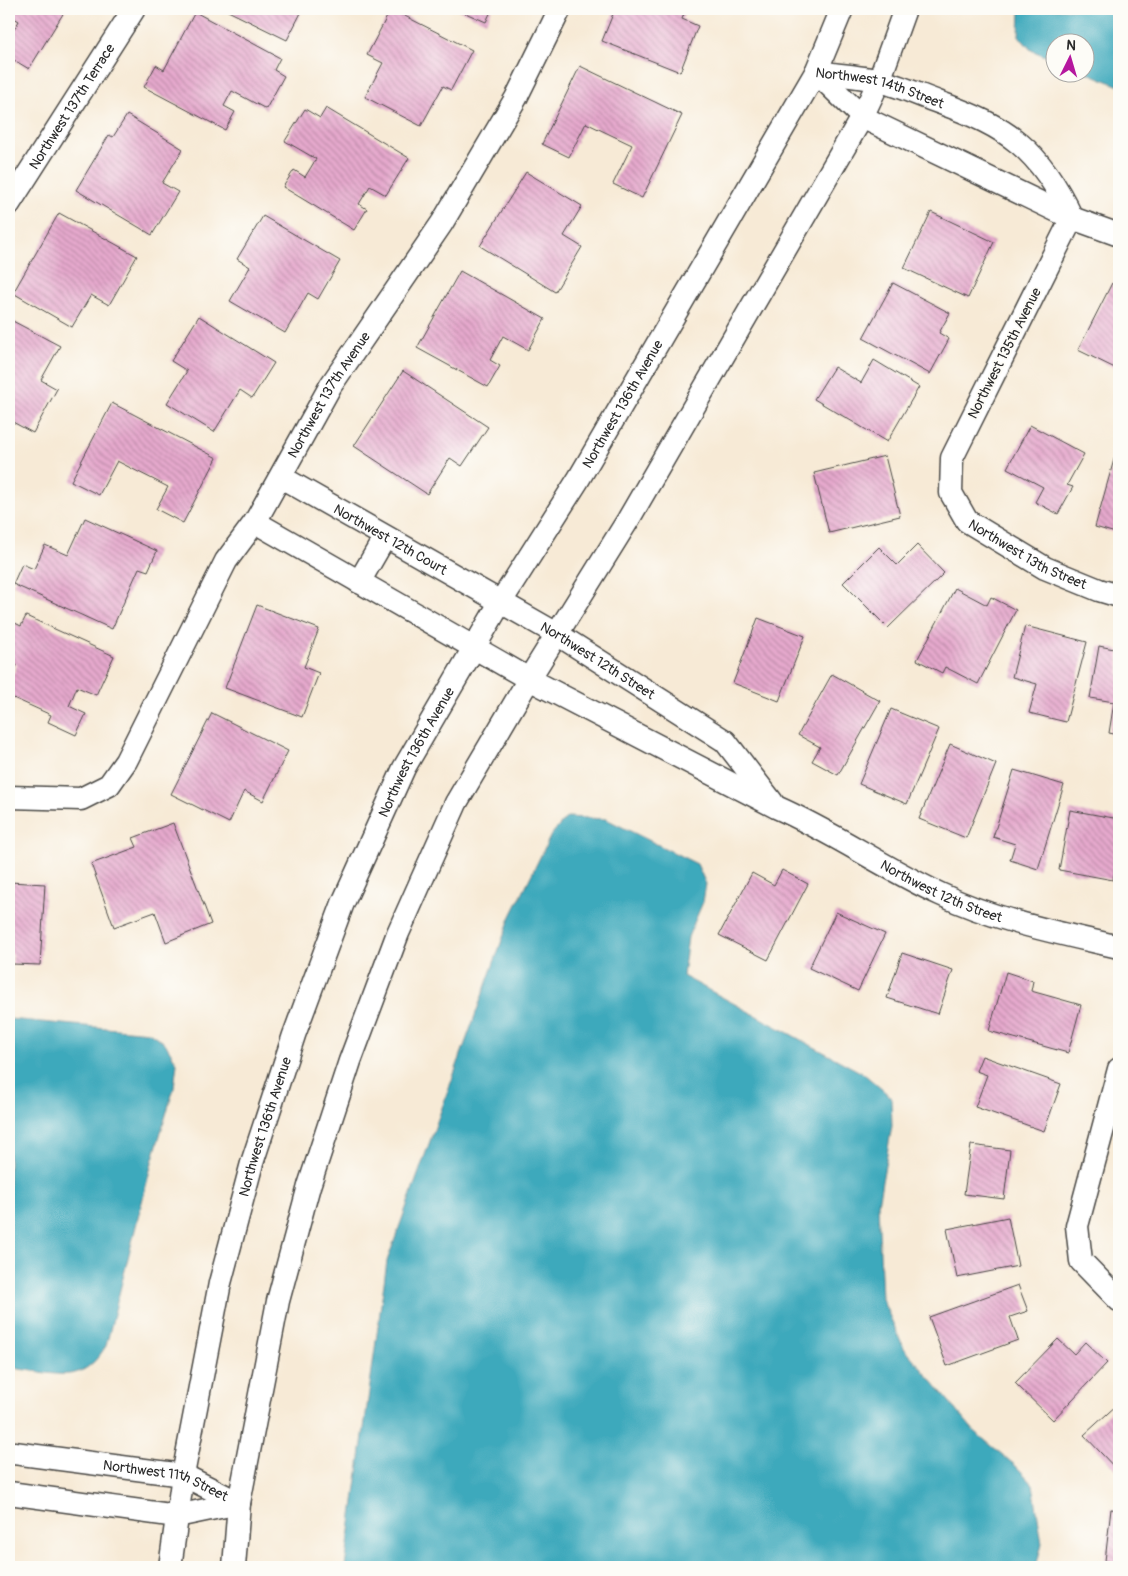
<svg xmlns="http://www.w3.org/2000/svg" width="1128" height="1576" font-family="Pangolin,sans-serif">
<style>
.water{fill:#3da9bc;stroke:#346a74}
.building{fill:url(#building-back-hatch)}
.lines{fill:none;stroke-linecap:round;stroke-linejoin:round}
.street-casing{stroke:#4a4845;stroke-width:25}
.street{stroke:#fff;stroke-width:22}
.labels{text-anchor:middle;stroke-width:4;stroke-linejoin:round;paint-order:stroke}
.street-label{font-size:14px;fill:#2b2b2b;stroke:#fdfcf7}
</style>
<defs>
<pattern id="building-back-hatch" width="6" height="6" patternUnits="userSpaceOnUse" patternTransform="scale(1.25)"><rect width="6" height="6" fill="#e6a9cd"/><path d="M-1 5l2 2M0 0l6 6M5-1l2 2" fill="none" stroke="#bb8aa7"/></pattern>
</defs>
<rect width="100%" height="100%" fill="#fdfcf7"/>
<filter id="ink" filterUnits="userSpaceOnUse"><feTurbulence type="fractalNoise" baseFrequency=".02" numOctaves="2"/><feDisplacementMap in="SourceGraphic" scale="10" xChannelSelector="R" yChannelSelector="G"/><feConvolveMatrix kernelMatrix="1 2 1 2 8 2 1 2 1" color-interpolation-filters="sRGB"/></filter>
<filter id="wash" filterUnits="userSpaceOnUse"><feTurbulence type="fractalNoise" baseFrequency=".0096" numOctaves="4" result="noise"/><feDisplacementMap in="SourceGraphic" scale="20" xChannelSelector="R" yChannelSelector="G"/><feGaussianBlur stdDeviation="1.12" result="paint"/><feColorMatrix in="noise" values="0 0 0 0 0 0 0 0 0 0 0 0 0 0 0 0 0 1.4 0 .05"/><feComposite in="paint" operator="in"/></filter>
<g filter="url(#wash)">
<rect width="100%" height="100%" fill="#f7ead6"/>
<path class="water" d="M1020,9H1119V86L1086,72V42H1056L1055,60L1031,50L1019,36Z
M567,817L606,819L697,864L706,884L703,902L688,937L683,976L864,1074L891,1097L892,1126L878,1204L882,1299L904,1348L975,1432L1016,1466L1033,1484L1042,1543L1036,1567H345L387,1261L510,918L551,835Z
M9,1019L149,1032L165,1043L177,1063L174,1088L152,1162L106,1346C87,1376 72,1377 40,1372C29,1370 18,1370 9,1366Z"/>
<g id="blocks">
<path class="building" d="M9,9H66L29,69L9,57V38L19,21L9,15Z
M224,9H303L287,40Z
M391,9L472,50L451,90L443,86L421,126L365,97L383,63L367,55Z
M456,9H492L486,22Z
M615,9H686L682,19L698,26L680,72L602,41Z
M195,12L280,58L274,70L284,76L266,109L232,91L224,106L235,112L225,130L144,87L156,65L164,70Z
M580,66L682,115L642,198L613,184L632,145L586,123L569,157L542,144Z
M326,108L409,158L386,195L370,186L359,204L367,209L354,230L283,187L294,170L305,177L316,159L285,141L305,109L320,118Z
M127,115L183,149L162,183L178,192L152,235L76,190L109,135L113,137Z
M526,172L582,206L564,236L582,247L555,292L480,246Z
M931,212L994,242L968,298L904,268Z
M59,213L137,256L109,305L91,295L72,327L13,293Z
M263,216L340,261L318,299L308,293L285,333L230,301L250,267L237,259Z
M460,271L545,319L528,350L503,336L490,360L500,366L488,387L417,348Z
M893,283L950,313L939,333L949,339L930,374L863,338Z
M1112,283L1119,287V370L1078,350Z
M199,316L274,363L252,398L240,390L214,432L167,403L187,371L171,361Z
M9,319L60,346L41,380L57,389L33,433L9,420Z
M874,360L919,387L887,442L814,399L834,367L861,383Z
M403,371L488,427L462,466L450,458L427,494L354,446Z
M112,403L217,458L183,523L156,509L168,487L117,461L99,495L71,481Z
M1030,425L1084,454L1067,485L1073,487L1058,514L1035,502L1043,487L1007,468Z
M1117,449H1119V534L1095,527Z
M885,456L900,516L829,533L814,473Z
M85,518L157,551L148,571L139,568L112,629L13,584L22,564L34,569L45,545L68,555Z
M917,545L944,573L888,628L843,583L879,547L897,565Z
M955,588L987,605L991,597L1016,610L978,684L945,667L942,673L917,660Z
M257,605L319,629L304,667L319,673L302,717L225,688Z
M26,616L114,656L96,695L77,687L69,706L86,714L76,735L48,722L51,715L9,696V683L17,665L9,662V620L21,626Z
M758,618L805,636L779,701L733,683Z
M1025,626L1087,642L1066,722L1029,713L1037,684L1012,677Z
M1099,646L1119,650V735L1109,733L1114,702L1090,698Z
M832,674L880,701L838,775L812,761L820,747L798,735Z
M891,709L939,729L907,804L859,784Z
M212,713L288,751L263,801L244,791L229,823L171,794Z
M950,744L996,764L966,838L919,819Z
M1014,770L1064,785L1038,869L1010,860L1015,844L993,837Z
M1070,810L1119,819V847L1113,880L1059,870Z
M173,823L211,924L166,942L155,912L114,927L91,864L137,847L133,838Z
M782,870L808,884L768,960L719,935L752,873L774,885Z
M9,882L45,884L40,965L12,964L13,954H9Z
M836,912L885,934L858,991L809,968Z
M902,953L953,970L938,1014L887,998Z
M1006,972L1033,981L1031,991L1081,1005L1068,1053L989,1031Z
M982,1056L1061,1084L1044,1131L975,1107L987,1075L976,1071Z
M971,1145L1010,1150L1004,1199L964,1194Z
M1008,1217L1018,1266L957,1278L947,1229Z
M1018,1285L1028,1311L1010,1317L1018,1340L947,1366L929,1317Z
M1058,1339L1074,1354L1085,1342L1107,1363L1053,1420L1015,1383Z
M1119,1403V1470L1118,1471L1084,1435Z
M1111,1509L1119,1510V1563L1105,1561Z
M9,1563L35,1566V1567H9Z"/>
</g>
</g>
<g filter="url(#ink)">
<use href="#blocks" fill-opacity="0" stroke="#4a4845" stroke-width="1"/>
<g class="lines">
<defs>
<g id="street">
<path d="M816,72L862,117L1072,218L1119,235"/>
<path id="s1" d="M816,72C837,75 860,76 880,81C900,86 919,95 938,102C1008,127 1040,149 1072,218"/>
<path id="s2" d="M9,204L134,9"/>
<path id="s3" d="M1072,218L952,458L951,493L967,521L1045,568L1099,590L1119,596"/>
<path id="s4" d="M281,477L557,634L725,741L772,802"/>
<path id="s5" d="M255,522L529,679L776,807C833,832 884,868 940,894C997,921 1059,933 1119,947"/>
<path d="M359,582L385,537"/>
<path id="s6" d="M9,797L81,799L109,785L126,761L226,561L255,522L331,385L442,223L516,98L560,9"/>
<path d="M1119,1069L1077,1226L1081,1261L1119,1300"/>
<path id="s7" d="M9,1454L14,1453L183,1475L239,1503"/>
<path d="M9,1493L177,1516L239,1503"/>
<path id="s8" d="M170,1567L183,1475L220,1283L252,1163L294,1035L343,903L404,768L500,603L578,480L816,72L842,9"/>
<path d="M234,1567L239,1503L278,1301L309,1186L350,1061L398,933L456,803L529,679L628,520L862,117L879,81L905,9"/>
</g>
</defs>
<use href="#street" class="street-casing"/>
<use href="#street" class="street"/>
</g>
</g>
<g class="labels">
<g class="street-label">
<text dy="5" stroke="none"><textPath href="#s1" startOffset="66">Northwest 14th Street</textPath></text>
<text dy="5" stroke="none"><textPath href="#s2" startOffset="116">Northwest 137th Terrace</textPath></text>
<text transform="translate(1004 353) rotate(-63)" y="5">Northwest 135th Avenue</text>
<text dy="5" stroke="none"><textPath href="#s6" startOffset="552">Northwest 137th Avenue</textPath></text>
<text dy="5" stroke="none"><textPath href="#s8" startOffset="1261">Northwest 136th Avenue</textPath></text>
<text dy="5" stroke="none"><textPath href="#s4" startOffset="126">Northwest 12th Court</textPath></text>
<text dy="5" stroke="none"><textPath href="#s3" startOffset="405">Northwest 13th Street</textPath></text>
<text dy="5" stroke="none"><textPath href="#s4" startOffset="366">Northwest 12th Street</textPath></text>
<text dy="5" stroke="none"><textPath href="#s8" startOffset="856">Northwest 136th Avenue</textPath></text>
<text dy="5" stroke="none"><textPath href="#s5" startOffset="780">Northwest 12th Street</textPath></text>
<text dy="5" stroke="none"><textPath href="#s8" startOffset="451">Northwest 136th Avenue</textPath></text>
<text dy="5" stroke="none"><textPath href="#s7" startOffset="160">Northwest 11th Street</textPath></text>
</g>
</g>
<rect width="1128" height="1576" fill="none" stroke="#fdfcf7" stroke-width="30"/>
<g transform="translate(1070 58) rotate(5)"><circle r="24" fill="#fdfcf7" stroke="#a9a8a5"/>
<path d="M0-4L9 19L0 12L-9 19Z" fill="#b5179e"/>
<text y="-8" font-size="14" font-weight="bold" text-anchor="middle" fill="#2b2b2b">N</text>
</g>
</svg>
